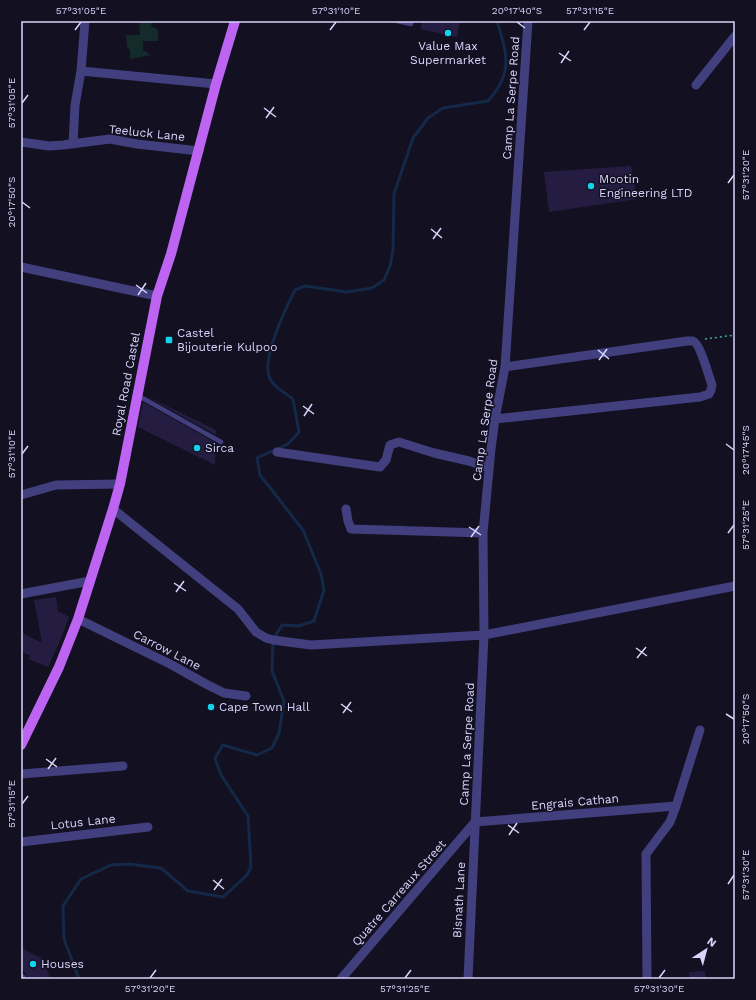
<svg xmlns="http://www.w3.org/2000/svg" width="756" height="1000" font-family="'Work Sans',sans-serif">
<style>
.green{fill:#132b2b}
.lines{fill:none;stroke-linecap:round;stroke-linejoin:round}
.stream{stroke:#142848;stroke-width:3}
.building{fill:#251d41}
.path{stroke:#39aba5;stroke-width:1.5;stroke-dasharray:2 3;stroke-linecap:butt}
.service{stroke:#413f7d;stroke-width:4.5}
.minor{stroke:#413f7d;stroke-width:9}
.primary{stroke:#be64f2;stroke-width:10}
.ticks{fill:none;stroke:#d9d4fb;stroke-width:1.5}
.poi-dot{fill:#13d2e9;stroke:#131022;stroke-width:1.5}
.labels{text-anchor:middle;stroke-width:3;stroke-linejoin:round;paint-order:stroke}
.poi-label{font-size:12px;fill:#d9d4fb;stroke:#131022;text-anchor:start}
.street-label{font-size:12px;fill:#d9d4fb;stroke:#131022}
.neatline{fill:none;stroke:#d9d4fb;stroke-width:1.5}
.ticks-label{font-size:10px;text-anchor:middle;fill:#d9d4fb}
</style>
<rect width="100%" height="100%" fill="#131022"/>
<path class="green" d="M139,21H152L151,26L158,30V41H143V50L151,55L130,59V50L127,47L126,35H140Z"/>
<g class="lines">
<path class="stream" d="M79,979L64,939L63,906L81,879L111,865L129,864L161,868L188,891L223,897L247,875L251,867L248,816L221,775L215,758L223,745L257,755L272,748L279,733L284,701L272,671L273,640L282,625L298,626L314,621L324,590L321,574L303,530L260,475L257,458L288,444L299,432L293,399C285,393 272,386 269,376C262,356 286,308 295,290L305,286L347,292L372,288L384,280L390,266L393,250L394,194L413,138L428,118L443,108L488,101C514,72 507,54 497,21"/>
</g>
<path class="building" d="M423,21H460L457,37L420,29Z
M631,166L637,199L549,212L544,172Z
M144,395L216,430V435Z
M143,402L216,443L215,465L138,427Z
M56,597L58,611L69,617L60,641L48,667L28,659L31,656L21,651V632L42,643L34,600Z
M21,948L41,958L48,972L50,979H28L26,975L21,967Z
M705,971L706,979H690L689,972Z"/>
<g class="lines">
<path class="path" d="M705,339L735,335"/>
<path class="service" d="M397,21L411,24L412,21
M137,395L221,442"/>
<path class="minor" d="M81,71L216,84
M696,85L735,36
M21,142L49,146L63,145L110,139L137,144L199,151
M73,144L75,105L81,71L85,21
M21,267L157,296
M495,419L700,397L709,394L711,390L712,385C709,377 700,343 693,341C693,341 687,341 687,341L505,367
M277,452L380,467L386,460L390,445L399,442L434,453L469,461L489,468
M21,495L56,485L120,484
M113,509L238,609L256,632L266,638L273,640L311,645L484,635L735,586
M346,509L348,521L351,529L483,533
M21,594L90,581
M78,619L170,664L206,684L224,693L246,696
M21,774L123,766
M475,822L676,806
M21,842L148,827
M21,978L22,979
M341,979L475,822
M468,979L484,635L483,533L491,449L495,419L505,367L528,21
M647,979L646,854L670,822L676,806L700,730"/>
<path class="primary" d="M21,745L59,667L78,619L113,509L120,484L157,296L171,254L216,84L235,21"/>
</g>
<path class="ticks" d="M517,22L525,28M75,30L81,22M330,30L336,22M584,30L590,22M559,53L571,61M561,63L569,51M22,103L28,95M264,108L276,117M266,118L274,107M728,183L734,175M22,202L30,208M431,229L442,238M433,239L441,228M136,285L147,293M138,295L146,283M598,350L609,359M599,360L607,349M303,406L314,414M304,416L312,404M726,444L734,450M22,454L28,446M469,527L481,535M728,533L734,525M471,537L479,526M174,583L186,591M176,592L184,581M636,648L647,656M637,658L646,647M341,704L352,712M343,713L351,702M726,714L734,719M46,759L57,767M48,769L56,758M22,804L28,796M508,825L519,833M509,835L517,823M213,880L224,889M728,884L734,875M214,890L222,879M150,978L156,970M405,978L411,970M659,978L665,970"/>
<g class="poi-dot">
<circle cx="448" cy="33" r="4"/>
<circle cx="591" cy="186" r="4"/>
<rect x="165" y="336" width="8" height="8" rx="2"/>
<circle cx="197" cy="448" r="4"/>
<circle cx="211" cy="707" r="4"/>
<circle cx="33" cy="964" r="4"/>
</g>
<g class="labels">
<g class="poi-label">
<text x="448" y="50" text-anchor="middle">Value Max<tspan x="448" dy="14">Supermarket</tspan></text>
<text x="599" y="183">Mootin<tspan x="599" dy="14">Engineering LTD</tspan></text>
<text x="177" y="337">Castel<tspan x="177" dy="14">Bijouterie Kulpoo</tspan></text>
<text x="205" y="452">Sirca</text>
<text x="219" y="711">Cape Town Hall</text>
<text x="41" y="968">Houses</text>
</g>
<g class="street-label">
<text transform="translate(511 98) rotate(-86)" y="4">Camp La Serpe Road</text>
<text transform="translate(147 133) rotate(6)" y="4">Teeluck Lane</text>
<text transform="translate(126 384) rotate(-79)" y="4">Royal Road Castel</text>
<text transform="translate(485 420) rotate(-82)" y="4">Camp La Serpe Road</text>
<text transform="translate(167 650) rotate(27)" y="4">Carrow Lane</text>
<text transform="translate(467 744) rotate(-87)" y="4">Camp La Serpe Road</text>
<text transform="translate(575 802) rotate(-5)" y="4">Engrais Cathan</text>
<text transform="translate(83 822) rotate(-6)" y="4">Lotus Lane</text>
<text transform="translate(399 893) rotate(-49)" y="4">Quatre Carreaux Street</text>
<text transform="translate(459 900) rotate(-87)" y="4">Bisnath Lane</text>
</g>
</g>
<rect width="756" height="1000" fill="none" stroke="#131022" stroke-width="44"/>
<g transform="translate(706 950) rotate(36)" stroke="#131022" stroke-width="3" paint-order="stroke">
<path d="M0-3L7 15L0 10L-7 15Z" fill="#d9d4fb"/>
<text y="-6" font-size="11" font-weight="bold" text-anchor="middle" fill="#d9d4fb">N</text>
</g>
<rect x="22" y="22" width="712" height="956" class="neatline"/>
<g class="ticks-label">
<text x="81" y="14">57°31'05"E</text>
<text x="336" y="14">57°31'10"E</text>
<text x="517" y="14">20°17'40"S</text>
<text x="590" y="14">57°31'15"E</text>
<text transform="translate(11 103) rotate(-90)" y="4">57°31'05"E</text>
<text transform="translate(745 175) rotate(-90)" y="4">57°31'20"E</text>
<text transform="translate(11 202) rotate(-90)" y="4">20°17'50"S</text>
<text transform="translate(745 450) rotate(-90)" y="4">20°17'45"S</text>
<text transform="translate(11 454) rotate(-90)" y="4">57°31'10"E</text>
<text transform="translate(745 525) rotate(-90)" y="4">57°31'25"E</text>
<text transform="translate(745 719) rotate(-90)" y="4">20°17'50"S</text>
<text transform="translate(11 804) rotate(-90)" y="4">57°31'15"E</text>
<text transform="translate(745 875) rotate(-90)" y="4">57°31'30"E</text>
<text x="150" y="992">57°31'20"E</text>
<text x="405" y="992">57°31'25"E</text>
<text x="659" y="992">57°31'30"E</text>
</g>
</svg>
